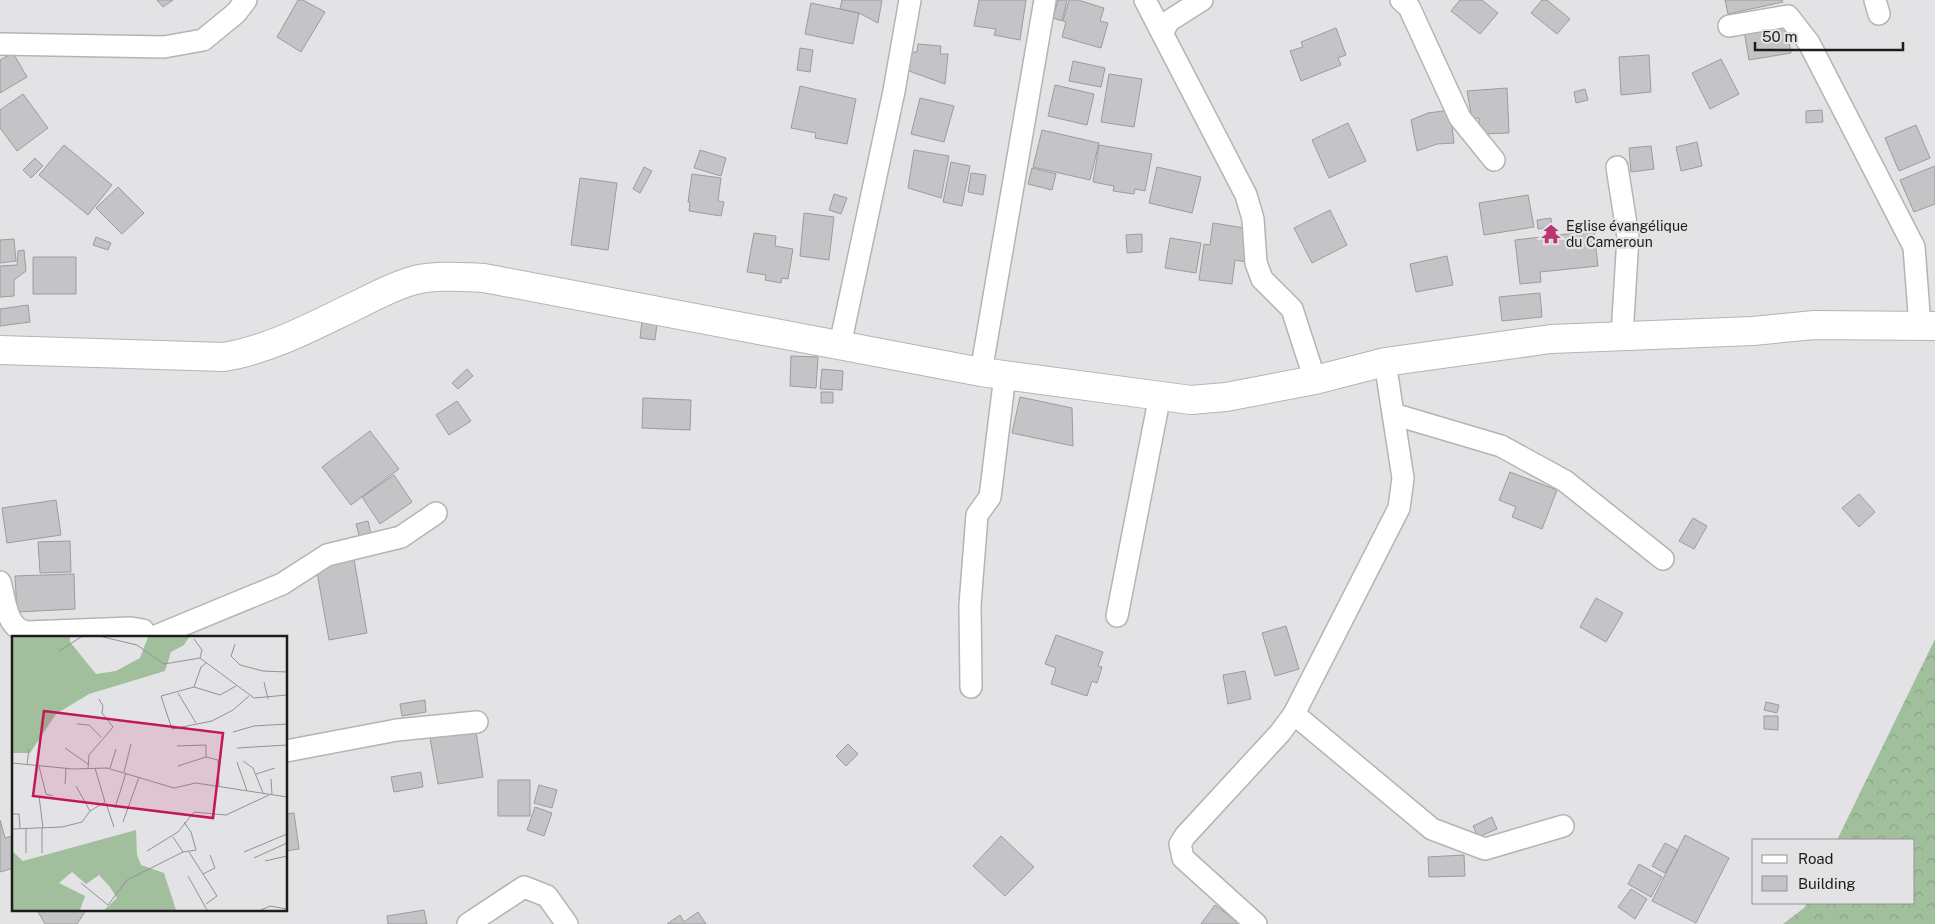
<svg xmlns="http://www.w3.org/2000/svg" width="1935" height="924" font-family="'Public Sans',sans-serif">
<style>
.forest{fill:url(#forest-crowns)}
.building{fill:#c4c3c5;stroke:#9c9b9d}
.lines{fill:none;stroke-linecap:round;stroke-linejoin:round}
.minor-casing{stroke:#b3b4b6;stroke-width:24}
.tertiary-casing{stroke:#b3b4b6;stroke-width:30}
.minor{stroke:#fff;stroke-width:21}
.tertiary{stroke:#fff;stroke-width:28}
.labels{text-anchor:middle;stroke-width:4.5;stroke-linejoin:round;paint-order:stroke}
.poi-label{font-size:14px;fill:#1c1c1c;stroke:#e3e3e5;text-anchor:start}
.inset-road{fill:none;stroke:#939395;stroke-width:1}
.view{fill:#c2185b;fill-opacity:0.15;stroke:#c2185b;stroke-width:2.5}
.inset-edge{fill:none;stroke:#1c1c1c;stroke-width:2.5}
</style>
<defs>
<pattern id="forest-crowns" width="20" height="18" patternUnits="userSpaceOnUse" patternTransform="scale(1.25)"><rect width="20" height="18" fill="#a1be9d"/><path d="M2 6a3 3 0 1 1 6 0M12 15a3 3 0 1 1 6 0" fill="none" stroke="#8aa387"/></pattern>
</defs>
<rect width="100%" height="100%" fill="#e3e3e5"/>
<path class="forest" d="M1935,639V924H1783L1804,908L1807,903H1914V840H1837Z"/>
<path class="building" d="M157,0H173L163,7Z
M298,0H303L325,12L301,52L277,37Z
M842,0H882L878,23L859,13L840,9Z
M979,0H1026L1020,40L994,35L996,29L974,26Z
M1058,0H1067L1062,21L1053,18Z
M1069,0H1078L1104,8L1100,21L1108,23L1101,48L1062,37L1066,22L1063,21Z
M1460,0H1482L1498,13L1480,34L1451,11Z
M1542,0H1547L1570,19L1557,34L1531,13Z
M1725,0H1782L1783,2L1728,14Z
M811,3L859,13L853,44L805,34Z
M1786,24L1791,53L1749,60L1744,31Z
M1336,28L1346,55L1338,58L1341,65L1301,81L1290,51L1303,47L1301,42Z
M918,44L941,46L940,54H948L945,84L909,71L911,52H917Z
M800,48L813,50L810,72L797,70Z
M13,53L27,77L0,93V60Z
M1649,55L1651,92L1621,95L1619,57Z
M1721,59L1739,94L1710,109L1692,73Z
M1073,61L1105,68L1101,87L1069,81Z
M1109,74L1142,79L1134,127L1101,122Z
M1055,85L1094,94L1087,125L1048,116Z
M800,86L856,99L847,144L815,138L816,133L791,128Z
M1507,88L1509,133L1480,134L1479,118L1472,119L1467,91Z
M1585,89L1588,100L1576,103L1574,92Z
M23,94L48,128L17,151L0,128V110Z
M920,98L954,106L944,142L911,134Z
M1450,110L1454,143L1437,144L1417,151L1411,120L1428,113Z
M1822,110L1823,122L1806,123V111Z
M1348,123L1366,161L1329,178L1312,140Z
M1916,125L1930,158L1899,171L1885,138Z
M1042,130L1099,143L1090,180L1033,167Z
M1697,142L1702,166L1681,171L1676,147Z
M64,145L112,185L88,215L39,175Z
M1099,145L1152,154L1145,191L1135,189L1134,194L1113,191L1114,186L1093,182Z
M1651,146L1654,169L1631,172L1629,148Z
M700,150L726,158L721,176L694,168Z
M914,150L949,156L941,198L908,188Z
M35,158L43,166L31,178L23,170Z
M951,162L970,166L962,206L943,202Z
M1935,166V204L1914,212L1900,180Z
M644,167L652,171L640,193L633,189Z
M1157,167L1201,177L1192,213L1149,203Z
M1032,168L1056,174L1052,190L1028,184Z
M971,173L986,175L983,195L968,192Z
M692,174L721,178L718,201L724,202L721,216L689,211L690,202H688Z
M580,178L617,183L608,250L571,245Z
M118,187L144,213L122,234L96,208Z
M834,194L847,198L841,214L829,210Z
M1528,195L1534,227L1484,235L1479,203Z
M1330,210L1347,245L1312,263L1294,228Z
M804,213L834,217L829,260L800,256Z
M1551,218L1552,227L1538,229L1537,220Z
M1213,223L1251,229L1246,262L1235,260L1232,284L1199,280L1204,244L1210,245Z
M1594,231L1598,266L1540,272L1541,282L1520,284L1515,240Z
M754,233L776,236L775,246L793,249L788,279L782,278L781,283L765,280L766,275L747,272Z
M1142,234V252L1127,253L1126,235Z
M96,237L111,243L108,250L93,245Z
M1170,238L1201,243L1196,273L1165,268Z
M14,239L16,261L0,263V240Z
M24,250L26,271L14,280V296L0,297V266L17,265L18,251Z
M1447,256L1453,285L1416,292L1410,264Z
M33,257H76V294H33Z
M1540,293L1542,317L1502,321L1499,297Z
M28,305L30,322L0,326V309Z
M642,321L657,324L655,340L640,338Z
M791,356L818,357L816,388L790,386Z
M467,369L473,376L458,389L452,383Z
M822,369L843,371L842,390L820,389Z
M821,392H833V403H821Z
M1020,397L1072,408L1073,446L1012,433Z
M643,398L691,400L690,430L642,428Z
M457,401L471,421L449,435L436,415Z
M370,431L399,469L351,505L322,467Z
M1510,472L1557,490L1542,529L1512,517L1516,507L1499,500Z
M394,475L412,502L380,524L362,497Z
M1859,494L1875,512L1859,527L1842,508Z
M56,500L61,535L7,543L2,508Z
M1693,518L1707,526L1694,549L1679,541Z
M368,521L372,539L361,542L356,524Z
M70,541L71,572L40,573L38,542Z
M353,554L367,633L329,640L315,561Z
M74,574L75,609L17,612L15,576Z
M1596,598L1623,613L1606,642L1580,627Z
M1286,626L1299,669L1275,676L1262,633Z
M1056,635L1103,652L1098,666L1102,667L1097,683L1092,681L1087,696L1051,684L1056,668L1045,664Z
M1245,671L1251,699L1228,704L1223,675Z
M425,700L426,712L402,716L400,704Z
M1766,702L1779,705L1777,713L1764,710Z
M1764,716H1778V730L1764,729Z
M475,725L483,777L438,784L429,732Z
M848,744L858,754L846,766L836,756Z
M421,772L423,787L394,792L391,777Z
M498,780H530V816H498Z
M539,785L557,790L552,808L534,803Z
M535,807L552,813L544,836L527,830Z
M294,813L299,849L286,851V814Z
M1492,817L1497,829L1478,837L1473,826Z
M0,820L5,838L12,836L14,842V868L0,872Z
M1685,835L1729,858L1696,923L1652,901Z
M1001,836L1034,867L1005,896L973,866Z
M1665,843L1678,850L1665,873L1652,866Z
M1464,855L1465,876L1429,877L1428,857Z
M1639,864L1662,877L1651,897L1628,884Z
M1631,889L1647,899L1635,919L1618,907Z
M1215,905L1240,924H1201Z
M37,910H86L77,924H45Z
M424,910L427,924H388L387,916Z
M698,912L706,924H667L680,915L684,922Z"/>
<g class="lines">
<defs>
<path id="minor" d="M1145,0L1162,33
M1202,0L1169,21L1162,33L1246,195L1253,219L1256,263L1262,279L1292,309L1315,380
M1401,0L1409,7L1460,118L1494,160
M1875,0L1879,14
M1729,26L1788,16L1809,43L1914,247L1920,326
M0,44L164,47L203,40L236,13L246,0
M1617,167L1628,237L1622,336
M840,345L894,91L910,0
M981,372L1045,0
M1393,414L1501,446L1565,481L1663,559
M0,582C5,599 6,629 27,632L131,628L143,630L148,638
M1117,616L1160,395
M151,638L282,584L327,555L401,537L436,513
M971,687L970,605L977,515L990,497L1005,375
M1294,714L1432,829L1485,849L1563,826
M286,751L397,730L477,722
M468,924L524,887L547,896L567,924
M1256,924L1183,858L1180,844L1185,836L1280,733L1294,714L1399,508L1403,478L1385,362"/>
<path id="tertiary" d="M0,350L224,357C272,349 315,325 359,304C377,295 396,285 415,280C438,275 461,277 484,278L981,372L1191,400L1226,397L1315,380L1385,362L1551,339L1753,331L1814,325L1935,326"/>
</defs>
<use href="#minor" class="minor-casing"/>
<use href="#tertiary" class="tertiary-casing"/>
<use href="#minor" class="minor"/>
<use href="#tertiary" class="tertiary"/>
</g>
<defs>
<symbol id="temple-bare" viewBox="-9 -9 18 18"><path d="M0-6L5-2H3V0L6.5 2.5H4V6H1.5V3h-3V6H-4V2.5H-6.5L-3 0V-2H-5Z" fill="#bb3370" stroke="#e3e3e5" stroke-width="2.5" paint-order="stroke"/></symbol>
</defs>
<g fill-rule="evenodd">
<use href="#temple-bare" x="1537" y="220" width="28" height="28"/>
</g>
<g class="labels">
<g class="poi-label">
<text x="1566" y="231">Eglise évangélique<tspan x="1566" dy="16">du Cameroun</tspan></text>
</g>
</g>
<g transform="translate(12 636)">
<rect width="275" height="275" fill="#e3e3e5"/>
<path d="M0,1H58V6L84,38L104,35L128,22L136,1H177L172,9L159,16L153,35L77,58L44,78L18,117H0ZM124,194L125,219L129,229L152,237L164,274H92L105,262L98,251L87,239L74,248L60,236L47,247L73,260L68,274H0V215L11,225Z" fill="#a1be9d"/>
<path class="inset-road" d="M91,1L125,9L152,28L188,22L242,62L275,59M182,3L190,14L188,22M223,8L219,20L228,29L251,35L275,36M47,15L69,1M252,46L256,63M224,50L208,59L182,51L149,60L160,93L200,85L221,74L237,60M182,51L189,31L194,27M166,57L184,87M65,88L77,89L89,101M221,96L242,90L275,88M165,110L194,109V121M53,112L76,128M225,112L275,109M231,125L241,132L251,157M225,126L235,155M0,127L61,133L95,132L162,152L184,147L275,161M15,129L17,113M27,130L34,158L41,160M166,130L194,121L206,124L207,150M98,132L104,113M76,133L77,119L101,91L90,77L91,70L87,63M112,136L119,108M244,138L263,132M259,143L260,159M53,148L54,133M64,150L78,175M27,160L31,192M94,167L102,191M103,172L114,137M1,178H7L8,192M111,186L127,141M14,192V217M30,192V217M0,193L50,191L70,186L78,175L93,166L83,132M161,201L171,216M135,215L166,196L182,176L214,179L257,159M177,216L205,260L194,268M232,216L275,198M242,222L275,207M253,225L275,220M191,238L203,232L198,219M176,240L195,274M69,247L96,269L115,244L171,216L184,214L179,196L172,186M249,274L258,270L275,273"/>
<path class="view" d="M32,75L211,97L201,182L21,160Z"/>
<rect width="275" height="275" class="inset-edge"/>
</g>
<rect x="1752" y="839" width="162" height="65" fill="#e3e3e5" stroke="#939395"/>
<rect x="1762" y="855" width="25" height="8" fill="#ffffff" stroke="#939395"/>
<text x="1798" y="864" font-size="15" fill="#1c1c1c">Road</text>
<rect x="1762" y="876" width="25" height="15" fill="#c4c3c5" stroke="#939395"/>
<text x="1798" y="889" font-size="15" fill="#1c1c1c">Building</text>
<path d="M1755 42v8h148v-8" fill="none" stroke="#1c1c1c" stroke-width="2.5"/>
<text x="1762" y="42" font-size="15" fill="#1c1c1c" stroke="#e3e3e5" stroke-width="4" paint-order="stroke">50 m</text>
</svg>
